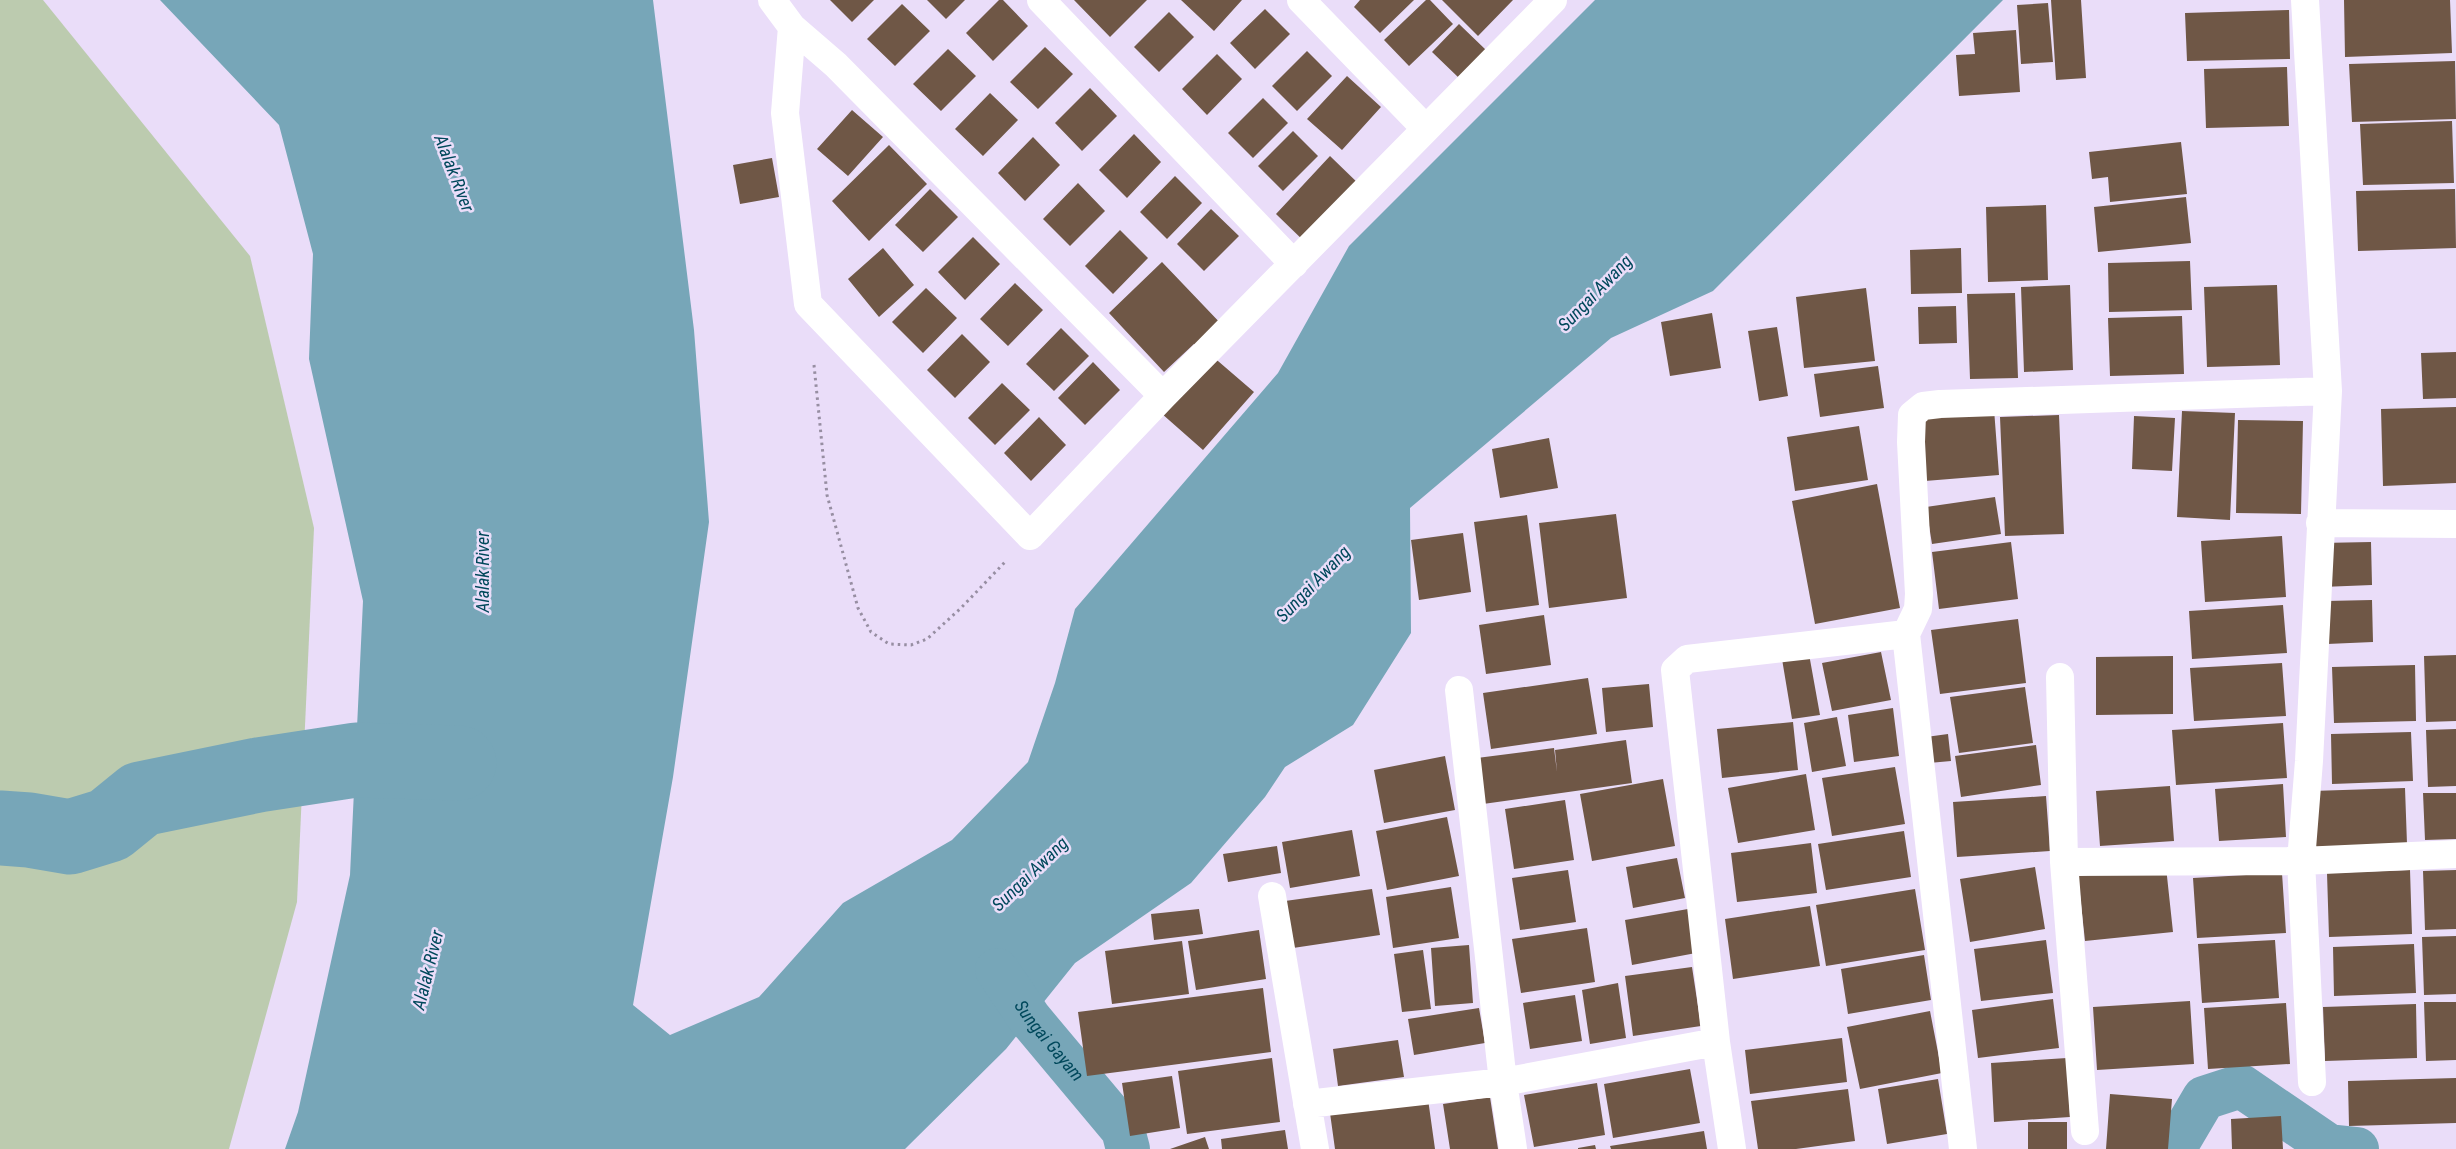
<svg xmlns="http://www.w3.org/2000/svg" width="2456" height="1149" font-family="'Roboto Condensed',sans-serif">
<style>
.green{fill:#bccbaf}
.water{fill:#77a6b8}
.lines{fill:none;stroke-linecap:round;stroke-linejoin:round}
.canal{stroke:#77a6b8;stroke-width:44}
.river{stroke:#77a6b8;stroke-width:75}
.building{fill:#6f5746}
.path{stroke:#978ea2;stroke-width:3;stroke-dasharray:2.5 4;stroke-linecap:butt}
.minor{stroke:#fff;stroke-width:28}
.labels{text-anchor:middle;stroke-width:5;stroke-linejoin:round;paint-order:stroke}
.water-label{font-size:18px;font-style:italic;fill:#00485b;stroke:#eaddf9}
</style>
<rect width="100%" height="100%" fill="#eaddf9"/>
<path class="green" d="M0,0H43L250,256L314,528L297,902L229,1149H0Z"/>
<path class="water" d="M160,0H653L694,330L709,522L673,777L633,1005L670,1035L759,997L843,903L952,840L1028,762L1055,683L1075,609L1278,373L1349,246L1595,0H2003L1713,291L1611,338L1410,508L1411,633L1353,725L1285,767L1265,797L1191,883L1075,963L1006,1049L905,1149H285L298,1112L350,875L363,601L309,359L313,254L279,125Z"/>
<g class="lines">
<g class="canal">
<path id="s1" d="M997,970L1030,1019L1123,1130L1128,1149"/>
<path d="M2174,1149L2204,1098L2241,1086L2329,1146L2357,1149"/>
</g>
<path class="river" d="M0,828L29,830L70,837L109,825L141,799L258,775L356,760L459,763"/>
</g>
<path class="building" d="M830,0H874L852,22Z
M927,0H965L946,19Z
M999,0H1003L1028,26L993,61L966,33Z
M1074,0H1147L1110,37Z
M1181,0H1242L1214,31Z
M1360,0H1414L1380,33L1354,7Z
M1426,0H1430L1453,24L1409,66L1384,40Z
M1442,0H1513L1478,36Z
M2051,0H2081L2086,78L2056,80Z
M2344,0H2450L2452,53L2345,57Z
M2048,3L2053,62L2021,64L2017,5Z
M902,4L930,31L895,66L867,39Z
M1265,9L1290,34L1255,69L1230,43Z
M2289,10L2290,59L2187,61L2185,13Z
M1169,12L1194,37L1159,72L1134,47Z
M1459,24L1486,50L1459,78L1432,52Z
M2016,30L2020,92L1959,96L1956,55L1975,54L1973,33Z
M1045,47L1073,74L1038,109L1010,82Z
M948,49L976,76L941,111L913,84Z
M1307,51L1332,76L1297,111L1272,86Z
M1217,54L1242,79L1207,115L1182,89Z
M2455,61L2456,119L2352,122L2349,64Z
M2287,67L2289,126L2206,128L2204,69Z
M1347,76L1381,107L1342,150L1307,119Z
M1090,88L1117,116L1082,151L1055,123Z
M990,93L1018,120L983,156L955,129Z
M1263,98L1288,123L1253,158L1228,133Z
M852,110L883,137L848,176L817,149Z
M2452,121L2454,183L2363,185L2360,124Z
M1293,131L1318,156L1283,191L1258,166Z
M1134,134L1161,162L1127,198L1099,170Z
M1033,137L1060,165L1025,201L998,173Z
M2181,142L2187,194L2110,202L2108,177L2092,179L2089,152Z
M889,145L927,184L869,241L832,201Z
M1330,156L1363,188L1309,246L1276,214Z
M772,158L779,197L740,204L733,165Z
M1175,176L1202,203L1167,239L1140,212Z
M1078,183L1105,211L1070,246L1043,219Z
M930,189L958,217L923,252L895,225Z
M2455,189L2456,248L2358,251L2356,191Z
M2186,197L2191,243L2098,252L2094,207Z
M2046,205L2048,280L1988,282L1986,207Z
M1211,209L1239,236L1204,271L1177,244Z
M1120,230L1148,258L1113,294L1085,266Z
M973,237L1000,264L965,300L938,272Z
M883,248L914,285L879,317L848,279Z
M1961,248L1962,293L1911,294L1910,250Z
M2190,261L2192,310L2109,312L2108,263Z
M1162,262L1225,328L1201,351L1194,344L1164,372L1109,313Z
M1015,283L1043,310L1008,346L980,319Z
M2070,285L2073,370L2024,372L2021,287Z
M2277,285L2280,365L2207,367L2204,287Z
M926,288L957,318L923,353L892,322Z
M1866,288L1875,361L1804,368L1796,297Z
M2015,293L2018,378L1970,379L1967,294Z
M1956,306L1957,343L1919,344L1918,307Z
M1712,313L1721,368L1670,376L1661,322Z
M2182,316L2184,374L2110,376L2108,318Z
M1777,327L1788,396L1759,401L1748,331Z
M1061,328L1089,356L1054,391L1026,364Z
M962,334L990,362L955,398L927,370Z
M2456,352V398L2423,399L2421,353Z
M1211,355L1254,392L1203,450L1161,413Z
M1093,362L1120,390L1085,425L1058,398Z
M1878,366L1884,408L1820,417L1814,374Z
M1002,383L1030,410L995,445L968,418Z
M2456,407V483L2383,486L2381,409Z
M1994,409L1999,475L1925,481L1920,414Z
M2182,411L2235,413L2230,520L2177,517Z
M2059,415L2064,534L2005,536L2000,417Z
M2134,416L2175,418L2172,471L2132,469Z
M1039,417L1066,445L1031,481L1004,453Z
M2238,420L2303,421L2301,514L2236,513Z
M1859,426L1868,480L1795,491L1787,437Z
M1549,438L1558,488L1500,498L1492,449Z
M1877,484L1900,608L1815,624L1792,501Z
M1995,497L2001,534L1932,544L1926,507Z
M1616,514L1627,598L1549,608L1539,523Z
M1527,515L1539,605L1486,612L1474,522Z
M1463,533L1471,592L1419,600L1411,540Z
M2282,536L2286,597L2205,602L2201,541Z
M2011,542L2018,599L1939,609L1932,552Z
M2371,542L2372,585L2322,587L2321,543Z
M2372,600L2373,642L2327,644L2326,601Z
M2283,605L2287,653L2192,659L2189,611Z
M1544,615L1551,665L1486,674L1479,625Z
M2018,619L2026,683L1940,694L1931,630Z
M1881,652L1891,700L1832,711L1822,663Z
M1809,654L1820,715L1792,719L1782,659Z
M2456,655V721L2426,722L2424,656Z
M2173,656V714L2096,715V657Z
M2282,663L2286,716L2194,721L2190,668Z
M2415,665L2416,721L2334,723L2332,667Z
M1588,678L1597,734L1491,749L1483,693Z
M1649,684L1653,727L1606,732L1602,688Z
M2025,687L2033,743L1959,753L1950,697Z
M1893,708L1899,756L1854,762L1848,715Z
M1837,717L1846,766L1812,772L1804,723Z
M1793,722L1798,770L1722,778L1717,729Z
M2283,723L2287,778L2176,785L2172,730Z
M2456,729V786L2428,787L2426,730Z
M2411,732L2413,781L2332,784L2331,734Z
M1948,734L1951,761L1929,763L1926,737Z
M1626,740L1632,783L1483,804L1477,758L1554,748L1557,772L1555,750Z
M2036,745L2041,785L1961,797L1955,756Z
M1445,756L1455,810L1384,823L1374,770Z
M1895,767L1905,824L1832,836L1822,778Z
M1806,774L1815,830L1738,843L1728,788Z
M1663,779L1675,846L1592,861L1580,794Z
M2283,784L2286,837L2219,841L2215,789Z
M2170,786L2174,841L2100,846L2096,791Z
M2405,788L2407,844L2314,847L2312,791Z
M2423,793H2456V839L2425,840Z
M2046,796L2050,851L1957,857L1953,802Z
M1565,800L1574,860L1514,869L1505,809Z
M1447,817L1459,876L1387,890L1376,831Z
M1352,830L1360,876L1290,888L1282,842Z
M1904,831L1911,877L1826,890L1818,844Z
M1811,843L1817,893L1737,902L1731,853Z
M1277,846L1281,873L1228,882L1223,854Z
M1677,858L1685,898L1633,908L1626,867Z
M2035,867L2045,929L1970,942L1960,879Z
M2166,867L2173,932L2085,941L2078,876Z
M1568,870L1576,922L1520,930L1512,878Z
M2410,870L2412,934L2329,937L2327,873Z
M2456,870V929L2425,930L2423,871Z
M2282,873L2286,933L2197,938L2193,878Z
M1451,887L1459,938L1393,948L1386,897Z
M1372,889L1380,935L1293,948L1285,901Z
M1915,889L1925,950L1826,966L1816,905Z
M1810,906L1820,966L1733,979L1725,919Z
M1199,909L1203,934L1154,940L1151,914Z
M1688,909L1696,953L1632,965L1625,920Z
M1587,928L1595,982L1521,993L1512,939Z
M1259,930L1266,979L1196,990L1188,941Z
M2456,936V994L2424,995L2422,937Z
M2046,940L2053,993L1981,1001L1974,949Z
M2275,940L2279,998L2202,1003L2198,944Z
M1182,941L1189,994L1112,1004L1105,951Z
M2414,944L2416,993L2334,996L2333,947Z
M1469,945L1473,1003L1435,1006L1431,948Z
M1423,950L1431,1009L1402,1012L1394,954Z
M1924,955L1931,1000L1848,1014L1841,969Z
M1692,967L1701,1026L1633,1036L1625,976Z
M1618,983L1626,1038L1590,1044L1582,990Z
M1263,988L1271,1052L1087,1076L1078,1012Z
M1575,995L1582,1041L1530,1049L1523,1003Z
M2053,999L2059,1048L1978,1058L1972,1010Z
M2190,1001L2194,1064L2097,1070L2093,1007Z
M2424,1002H2456V1060L2426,1061Z
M2286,1003L2290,1064L2208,1069L2204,1008Z
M2416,1004L2417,1058L2325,1061L2323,1007Z
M1479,1008L1485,1043L1414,1055L1408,1019Z
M1930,1011L1942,1073L1860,1089L1847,1027Z
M1842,1038L1847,1082L1750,1094L1745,1050Z
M1398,1040L1404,1077L1338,1086L1333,1049Z
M1272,1058L1280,1122L1187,1134L1178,1071Z
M2067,1058L2070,1117L1994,1122L1991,1063Z
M1690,1069L1700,1123L1613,1138L1604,1084Z
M1172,1076L1180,1128L1130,1136L1122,1083Z
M2456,1078V1123L2349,1126L2348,1081Z
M1938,1079L1947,1134L1887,1144L1878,1089Z
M1597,1083L1605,1135L1534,1147L1524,1095Z
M1848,1089L1855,1141L1796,1149H1758L1751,1101Z
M2110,1094L2172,1099L2168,1149H2106Z
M1490,1097L1498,1149H1450L1443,1104Z
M1428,1099L1435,1149H1335L1330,1113Z
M2281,1116L2283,1149H2232L2231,1119Z
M2028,1122H2067V1149H2028Z
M1285,1130L1288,1149H1222L1221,1139Z
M1704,1131L1707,1149H1611L1610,1146Z
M1205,1137L1209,1149H1170Z
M1595,1145L1596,1149H1578V1148Z"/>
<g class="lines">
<path class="path" d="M814,365L827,495L858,608L871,632L889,644L911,645L927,639L961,608L1005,562"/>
<path class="minor" d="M772,0L792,27L785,113L808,304L1030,536L1163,396L1553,0
M1041,0L1294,264
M1301,0L1426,129
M2305,0L2328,391L2309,761L2301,861L2312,1082
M792,27L836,65L1163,396
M2320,523L2456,524
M2060,677L2064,862L2085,1131
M1459,690L1503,1082L1513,1149
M2064,862L2301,861L2456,854
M1272,896L1315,1149
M1307,1104L1503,1082L1716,1042
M1732,1149L1716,1042L1675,670L1687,659L1906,634
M1963,1149L1906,634L1918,609L1919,594L1911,442L1912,415L1923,406L1940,404L2328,391"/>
</g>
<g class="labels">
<g class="water-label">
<text transform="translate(454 173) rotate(69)" y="6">Alalak River</text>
<text transform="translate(1595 293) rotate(-46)" y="6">Sungai Awang</text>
<text transform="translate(483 572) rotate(-90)" y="6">Alalak River</text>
<text transform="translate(1313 584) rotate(-46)" y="6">Sungai Awang</text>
<text transform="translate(1030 874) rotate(-44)" y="6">Sungai Awang</text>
<text transform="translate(428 970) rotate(-76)" y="6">Alalak River</text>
<text dy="6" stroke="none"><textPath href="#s1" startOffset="88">Sungai Gayam</textPath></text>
</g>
</g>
</svg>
